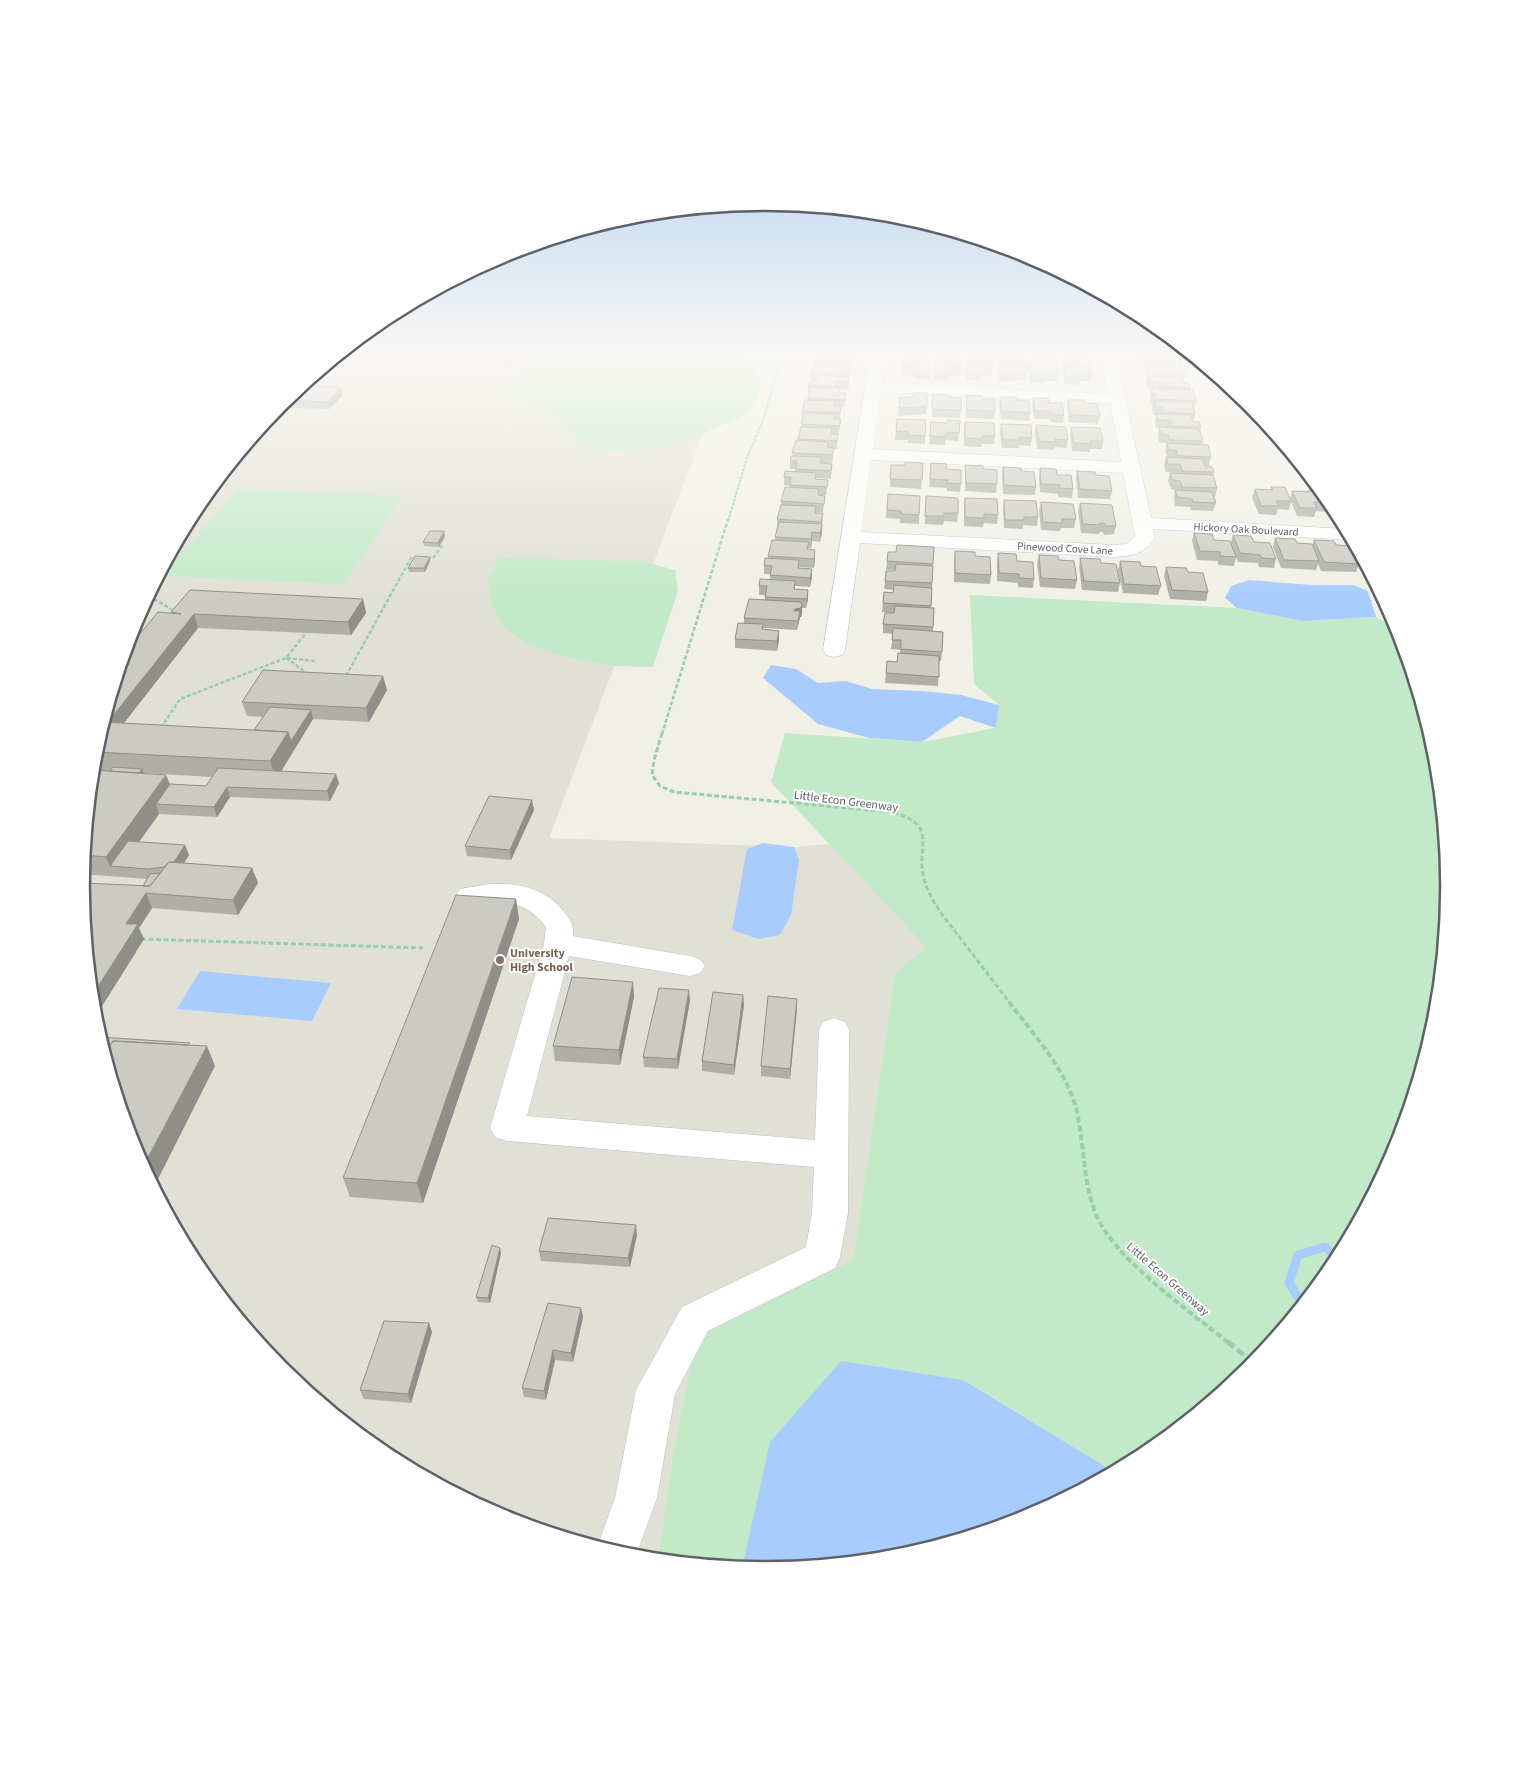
<svg xmlns="http://www.w3.org/2000/svg" width="1531" height="1773" font-family="'Source Sans 3',sans-serif">
<style>
.education{fill:#e1e0d5}
.green{fill:#c2eac8}
.water{fill:#a9ccff}
.lines{fill:none;stroke-linecap:round;stroke-linejoin:round}
.stream{stroke:#a9ccff;stroke-width:9}
.minor-casing{stroke:#bebfc6;stroke-width:1}
.path-far4{stroke:#9accb0;stroke-width:2;stroke-dasharray:3 1;stroke-linecap:butt}
.path-far3{stroke:#9accb0;stroke-width:2.5;stroke-dasharray:4 2;stroke-linecap:butt}
.path-far2{stroke:#9accb0;stroke-width:3;stroke-dasharray:5 2.5;stroke-linecap:butt}
.path-far1{stroke:#9accb0;stroke-width:4;stroke-dasharray:6 3;stroke-linecap:butt}
.path{stroke:#9accb0;stroke-width:5;stroke-dasharray:8 4;stroke-linecap:butt}
.minor{fill:#fff;fill-rule:evenodd}
.wall{fill:#afafa8;fill-rule:evenodd}
.shaded-wall{fill:#8f8e88}
.building{fill:#cccbc3;stroke:#8f8e88}
.education-dot{fill:#8d6e63;stroke:#fff;stroke-width:2}
.labels{text-anchor:middle;stroke-width:4;stroke-linejoin:round;paint-order:stroke}
.far-street-label{font-size:11px;fill:#5e6168;stroke:#fff}
.street-label{font-size:12px;fill:#5e6168;stroke:#fff}
.education-label{font-size:12px;font-weight:bold;fill:#785e54;stroke:#fff;text-anchor:start}
.rim{fill:none;stroke:#5e6168;stroke-width:2.5}
</style>
<rect width="100%" height="100%" fill="#f1f0e7"/>
<path class="education" d="M345,351H734L549,838L794,847L884,839L926,947L895,973L853,1260L697,1333L673,1454L658,1560L632,1558L503,1519L385,1455L281,1370L196,1266L133,1148L94,1020L81,886L94,753L133,624L197,506L282,402Z"/>
<path class="green" d="M646,351H741L756,368L760,388L755,404L743,416L691,439L659,447L593,454L556,416L523,401L509,390C511,384 514,377 518,373C542,347 613,357 646,351Z
M238,489L403,496L344,584L161,576Z
M499,558L642,561L675,570L678,591L653,667L616,666L565,657L524,642L502,625L491,603L488,579Z
M970,595L1237,608L1302,621L1376,617L1400,631L1437,753L1450,886L1437,1020L1398,1149L1334,1267L1249,1371L1145,1456L1027,1519L899,1558L765,1571L658,1560L673,1454L697,1333L853,1260L895,973L926,947L771,782L785,733L922,742L995,728L999,705L974,684Z"/>
<path class="water" d="M1249,580L1311,585H1353L1368,591L1376,617L1302,621L1237,608L1225,598L1231,586Z
M771,665L796,669L818,683L846,681L872,689L922,691L961,695L999,705L996,728L960,716L922,742L869,738L818,724L763,678Z
M763,843L794,847L799,860L791,915L780,935L758,939L732,930L747,849Z
M200,971L331,983L312,1021L177,1009Z
M841,1361L963,1380L1114,1472L1027,1519L899,1558L765,1571L742,1568L770,1442Z"/>
<g class="lines">
<path class="stream" d="M1303,1305L1289,1283L1298,1255L1325,1247L1339,1258"/>
<defs>
<path id="minor" d="M871,351H886L882,383L1108,394L1100,351H1115L1151,518L1347,529L1353,540L1153,529L1155,537C1146,554 1131,556 1114,557L860,543L845,650L842,655L834,657L826,655L823,650ZM881,392L1110,403L1121,462L873,449ZM871,460L1123,473L1135,537L1126,544L1114,545L861,532Z
M489,884C517,882 546,888 564,912C571,921 574,925 573,936L690,956L700,959L705,966L700,973L690,976L569,956L527,1116L815,1140L819,1030L823,1022L834,1018L845,1022L849,1030L848,1213L840,1257L835,1268L708,1331L675,1394L657,1498L635,1558L597,1547L615,1498L636,1390L682,1307L806,1247L812,1213L814,1167L507,1141L495,1137L490,1128L544,944L546,927C531,907 513,900 487,903C477,904 470,905 460,903L456,896L460,889Z"/>
</defs>
<use href="#minor" class="minor-casing"/>
<path class="path-far4" d="M261,428H263
M728,521L747,458L764,418L783,351"/>
<path class="path-far3" d="M427,558H433L443,544
M149,596L176,612
M286,658L308,674
M287,658L315,661
M346,676L411,558H418
M161,728L180,699L286,658L306,633
M662,734L728,519"/>
<path class="path-far2" d="M662,733L654,760L652,775L660,786L674,792L891,812C943,825 912,849 926,885C933,905 948,922 961,939C977,960 994,982 1010,1003
M141,939L423,948"/>
<path class="path-far1" d="M1009,1002C1033,1034 1065,1068 1076,1108C1085,1144 1082,1184 1098,1219C1119,1262 1192,1313 1230,1344"/>
<path class="path" d="M1228,1342L1255,1364"/>
<use href="#minor" class="minor"/>
</g>
<path class="wall" d="M816,351H854L852,366H850L848,390L840,389V393H846L845,401L844,407H841L840,420H841L840,428L838,434L837,449H834L832,463H821L832,464L831,479L816,478V479L828,480L826,495H818L825,496L823,512H816V513H823L822,533L820,542L812,541L811,548H808V549L815,559L814,568L799,567V568L812,569L810,587L795,586V589L808,590V599L806,608H802V613L801,617H800L797,630L763,628V629L779,640L777,651L735,648V639L744,623V618L765,600V595H759V586L770,579V574H764V565L768,558V556L775,540L777,527V519L781,505V501L790,488V486L784,485V477L795,472V469H790V461L798,440L801,428L802,411L808,400L809,393H808V385L810,381V373L814,369V361L816,357Z
M908,351H928V355L908,354Z
M935,351H962L961,356L935,355Z
M967,351H994L993,358L967,357Z
M996,351H1024L1023,358H996Z
M1031,351H1053L1052,361L1032,360Z
M1062,351H1084V354L1083,362L1063,361Z
M1138,351H1176L1175,360L1182,364V366L1185,375L1183,383L1190,388L1189,390L1196,401L1194,408L1195,414L1194,422L1192,421L1201,427L1200,433L1203,441L1202,444L1211,457L1209,466L1204,465L1214,472L1213,476L1217,488L1215,497H1214L1216,503L1213,511L1191,510L1190,507L1175,506L1174,498L1175,490H1178L1171,489L1168,481L1170,473H1179L1166,472L1164,465L1166,457H1167L1165,451L1167,443L1159,442L1158,435L1159,428H1156L1155,422L1156,415H1154L1152,408L1153,405L1151,403L1150,396L1151,389H1147L1146,383L1147,377H1146L1144,371L1145,365H1142L1140,360L1141,354H1139Z
M904,357L930,358L929,379L914,378V376L902,375Z
M498,358L514,359V363L504,366L499,362Z
M961,359L960,376H948L947,380L933,379L935,360Z
M966,361L993,369L992,377L980,376V381L966,380Z
M999,361L1027,373L1026,380L999,382L998,368Z
M1029,362L1058,374L1057,381H1046L1045,383H1030L1028,369Z
M1064,365L1092,374L1090,381H1079V385L1065,384L1063,373Z
M302,386L341,387L343,395L329,409L286,408L284,401Z
M933,394L961,410L960,418L932,417Z
M966,395L983,399L995,411L994,419L966,418Z
M900,397L927,406L926,414L898,416Z
M1000,397L1017,400L1030,413L1029,421L1001,419L999,404Z
M1033,398L1049,403L1064,415L1063,423L1050,422V419H1034L1032,406Z
M1068,400L1085,403L1100,416L1098,424L1069,422L1067,407Z
M1257,412L1269,427L1260,426L1256,416Z
M897,419L925,436V444L908,443V440H895Z
M947,420L960,421L958,441L945,440V445L929,444L931,422L947,423Z
M965,422L995,436L994,444H982L981,447L964,446V430Z
M1001,424L1032,438L1031,446L1019,445V448H1002L1000,432Z
M1036,425L1068,440L1067,448L1055,447L1054,450L1037,449L1035,433Z
M1071,427L1103,441L1102,449H1090V452L1072,451L1070,435Z
M923,463L921,489L890,487L891,465H905Z
M931,463L946,469L961,484L960,492L947,491V488L929,487Z
M965,465L983,469L997,484L996,493L965,491Z
M1003,467L1021,471L1036,487L1035,495L1003,494L1002,476Z
M1040,468L1057,475L1073,489L1072,498L1058,497V494L1040,492L1039,477Z
M1077,471L1095,475L1112,491L1110,499L1078,498L1076,479Z
M1271,487L1290,499L1292,491H1308L1309,488L1320,489L1335,507L1341,518H1336L1329,503L1327,512L1316,511L1314,517L1297,516L1291,502L1289,510L1278,509L1276,515L1259,514L1252,498L1255,489L1271,490Z
M888,494L919,515V524L900,523V519L886,518Z
M926,496L958,513L957,522L944,521L943,525L925,524Z
M965,498L998,515L997,524L984,523L983,527L964,526V506Z
M1004,500L1038,517L1037,526L1023,525V529L1004,528L1003,508Z
M1041,502L1076,519L1074,528H1061L1060,531L1041,530L1039,510Z
M1080,503L1116,526L1114,534L1105,535L1102,532H1099V534L1081,533L1078,511Z
M1194,533L1214,540L1231,543L1233,535L1254,542L1276,559L1274,568L1259,567L1258,563L1238,562L1236,557L1234,566L1218,565V561L1197,560L1192,541Z
M445,536L439,547L424,546L423,542Z
M1275,538L1312,546L1314,540L1336,545L1359,564L1356,572L1321,571L1318,564L1316,570L1281,568L1273,547Z
M934,547L931,608H934L933,631L942,652L941,661H939L938,686L885,683L886,673L897,662L900,653V650L891,649L893,634L883,633V624L894,613L882,612L884,592L893,593V590L884,589L885,581L895,570H886L887,561L896,552Z
M1356,547L1374,580H1370L1365,576L1354,552Z
M955,551L975,556L991,575L990,584L954,582V560Z
M998,553L1017,561L1034,579L1033,588L1018,587V583L997,581V562Z
M1039,555L1059,560L1077,580L1075,589L1040,587L1037,564Z
M1080,558L1101,563L1120,583L1118,592L1082,590L1079,567Z
M430,561L425,572H409L408,568Z
M1120,561L1141,566L1161,586L1158,595L1123,593L1118,570Z
M1166,567L1208,592L1206,601L1170,599L1164,576Z
M363,599L366,613L351,635L198,628L124,723L254,730L263,717L247,716L242,702L387,690L369,722L313,719L281,771L339,783L330,801L230,797L217,817L159,814L139,842L185,845L189,855L184,863L252,868L258,883L238,915L152,908L139,928L144,939L94,1019L143,886L148,879L82,874L93,770L107,771L93,770L94,753L125,652L172,613L171,612ZM144,773L212,777L206,786L170,784Z
M532,800L534,810L511,860L467,856L465,846Z
M516,899L519,919L423,1203L350,1197L343,1178Z
M633,982L634,997L620,1065L555,1061L553,1046Z
M743,995L744,1005L734,1075L702,1071V1061Z
M690,1000L678,1069L644,1067L643,1057Z
M797,1009L790,1079L761,1076V1066Z
M637,1235L630,1267L541,1261L539,1251Z
M501,1253L490,1303L478,1302L476,1297Z
M581,1308L583,1317L573,1362L555,1360L546,1400L524,1397L522,1388Z
M429,1323L432,1332L411,1403L364,1399L360,1390Z"/>
<path class="shaded-wall" d="M514,359V363L504,366L503,362Z
M850,365V372L848,390V382Z
M341,387L343,395L329,409L328,402Z
M822,524V533L820,542V533Z
M444,531L445,536L439,547L438,543Z
M812,532V541L811,548V539Z
M815,550V559L814,568V559Z
M430,557V561L425,572L424,568Z
M812,569V578L810,587V578Z
M808,590V599L806,608Z
M363,599L366,613L351,635L348,622Z
M802,604V613L801,617H800L797,630L798,621L795,618V609Z
M194,614L198,628L110,741L105,726Z
M779,631V640L777,651V641Z
M383,676L387,690L369,722L366,708Z
M311,710L313,719L276,780L270,761L288,732Z
M142,769L144,774L129,787Z
M336,774L339,783L330,801L327,791Z
M166,775L174,794L156,804L159,814L121,867L110,866L106,857Z
M227,787L230,797L217,817L214,807Z
M532,800L534,810L511,860L510,850Z
M185,845L189,855L175,877L171,867Z
M252,868L258,883L238,915L233,900Z
M146,893L152,908L139,928L144,939L94,1019L92,996L126,924Z
M516,899L519,919L423,1203L417,1183Z
M633,982L634,997L620,1065L619,1050Z
M689,990L690,1000L678,1069L677,1059Z
M743,995L744,1005L734,1075V1065Z
M797,999V1009L790,1079V1069Z
M207,1046L215,1066L154,1187L143,1167Z
M636,1225L637,1235L630,1267L628,1258Z
M500,1248L501,1253L490,1303L488,1298Z
M581,1308L583,1317L573,1362L571,1353Z
M429,1323L432,1332L411,1403L408,1394Z
M553,1350L555,1360L546,1400L544,1391Z"/>
<path class="building" d="M1033,351H1053V353L1033,352Z
M1064,351H1084V354H1064Z
M1147,351H1176V352L1148,351Z
M823,352L853,353L852,358H841L840,362L814,361L815,357L821,358Z
M1141,353L1172,354L1174,360H1181L1182,364L1155,363L1154,358H1143Z
M508,356L514,359L503,362L498,358Z
M904,357L930,358V371L914,370L915,368L903,367Z
M961,359L960,368H948V372L934,371L935,360Z
M993,360V369H981V373L966,372V361Z
M999,361L1025,362L1027,373L1000,374Z
M1029,362L1056,363L1058,374L1046,373V376L1031,375Z
M819,363L850,365L849,370L838,369L837,374L810,373L812,368L818,369Z
M1145,363L1181,365L1185,375L1155,374L1153,369H1147Z
M1090,364L1092,374L1079,373L1080,377H1066L1064,365Z
M818,375L849,377L848,382L837,381L836,386L808,385L810,381H816Z
M1147,376L1179,377L1182,383H1188L1190,388L1162,386L1160,382L1149,381Z
M302,386L341,387L328,402L285,400Z
M810,387L840,388L839,393H846L845,400L808,398Z
M1152,388L1193,390L1196,401L1156,399L1153,396L1157,394H1153Z
M913,393H927V406L899,408L900,397H913Z
M933,394L949,395V397L961,398V410L932,409Z
M966,395L982,396L983,399H995V411L967,410Z
M1000,397H1016L1017,400L1029,401L1030,413L1002,411Z
M1033,398H1048L1049,403H1062L1064,415L1051,414V411H1035Z
M805,400L835,401L834,406H841L840,413L802,411Z
M1068,400H1084L1085,403L1097,404L1100,416L1071,415Z
M1154,401L1192,402L1195,414L1164,412L1162,407H1156Z
M1257,412L1266,423L1261,422Z
M804,413L834,414V419L841,420L839,426L801,424Z
M1156,414L1190,415L1193,422H1199L1201,427L1172,426L1170,420H1158Z
M897,419L926,420L925,436L908,435V432L896,431Z
M947,420L960,421L959,433L946,432L945,437L930,436L931,422L947,423Z
M965,422L994,423L995,436H982V439L965,438Z
M1001,424L1031,425L1032,438L1019,437L1020,440H1003Z
M1036,425L1066,427L1068,440L1055,439L1056,442L1039,441Z
M801,427L832,428L831,434H838L837,441L798,439Z
M1071,427L1100,428L1103,441H1090L1091,444L1074,443Z
M1159,427L1199,429L1203,441L1170,440L1168,435L1161,434Z
M796,440L828,442L827,447L834,448L832,455L792,453Z
M1167,443L1208,445L1211,457L1178,456L1176,450H1169Z
M791,456L821,457L820,463L832,464L831,471L796,469L797,461H790Z
M1166,457L1202,459L1205,466L1212,467L1214,472L1182,471L1180,464H1168Z
M905,462L923,463L922,480L890,479L891,465H905Z
M931,463L947,464L946,469L961,470V484L947,483L948,480L930,479Z
M965,465L983,466V469L997,470V484L966,483Z
M1003,467L1021,468V471L1034,472L1036,487L1004,485Z
M1040,468L1056,469L1057,475H1071L1073,489L1059,488L1060,485L1041,484Z
M785,471L816,473L815,479L828,480L827,487L790,485L791,477H784Z
M1077,471L1095,472V475L1109,476L1112,491L1080,489Z
M1170,473L1213,475L1217,488L1182,487L1180,481L1172,480Z
M785,487L819,489L818,495L825,496L824,504L781,501Z
M1271,487H1285L1291,501H1276L1279,506H1261L1255,489L1273,490Z
M1309,488L1320,489L1327,497L1330,503L1314,502L1317,508H1300L1292,491L1311,492Z
M1175,490L1212,492L1216,503L1193,502L1192,499L1177,497Z
M888,494L920,496L919,515L901,514V511L887,510Z
M926,496L958,498V513H944V516H925Z
M965,498L997,499L998,515L984,514V518L965,517Z
M1004,500L1036,501L1038,517H1024V520H1005Z
M1041,502L1073,504L1076,519H1062V523L1043,522Z
M1080,503L1112,505L1116,526H1106L1104,523H1100V525L1083,524Z
M781,505L816,506L815,513H823L821,522L777,519Z
M779,522L822,524L820,533L812,532L811,539L775,537Z
M430,531H444L438,543L423,542Z
M1194,533L1212,534L1214,540L1230,541L1236,557L1220,556V552L1200,551Z
M1233,535L1251,536L1254,542L1270,543L1276,559L1261,558L1260,555L1240,553Z
M1275,538L1295,539L1297,543L1312,544L1319,561L1284,560Z
M772,540L809,542L807,549L815,550L814,559L768,556Z
M1314,540L1334,541L1336,545L1351,546L1359,564L1324,562Z
M897,545L934,547L933,564L887,561L888,552H896Z
M955,551L975,552V556L990,557L991,575L955,573Z
M998,553L1016,554L1017,561L1033,562L1034,579L1019,578V574L999,573Z
M1039,555L1058,556L1059,560L1074,561L1077,580L1041,578Z
M415,556L430,557L424,568H408Z
M765,558L799,560L798,568L812,569L810,578L770,575L772,566L764,565Z
M1080,558L1100,559L1101,563L1116,564L1120,583L1084,581Z
M1120,561L1140,562L1141,566L1156,567L1161,586L1124,584Z
M896,564L933,566L932,583L885,581L886,571H895Z
M1166,567L1186,568L1188,572L1203,573L1208,592L1172,590Z
M760,579L795,581L794,589L808,590L807,599L765,597L767,586H759Z
M894,585L932,588L931,606L883,603L884,592L893,593Z
M190,590L363,599L348,622L194,614L108,722H104L125,652L158,612L181,614L171,612Z
M749,599L800,602L802,604L801,608L795,609L794,611H800L798,621L744,618Z
M895,606L934,608L933,627L883,624L885,613H894Z
M738,623L763,624L762,629L779,631L777,641L735,639Z
M893,628L943,632L942,652L901,649V640H892Z
M898,653L939,656V677L886,673L887,661L897,662Z
M263,670L383,676L366,708L242,702Z
M270,707L311,710L291,741L288,732L254,730Z
M104,722L288,732L270,761L95,752Z
M113,767L142,769L139,773L110,771Z
M218,768L336,774L327,791L227,787L214,807L156,804L170,784L206,786Z
M93,770L166,775L106,857L84,855Z
M489,796L532,800L510,850L465,846Z
M128,841L185,845L174,862H169L164,867L148,869L110,866Z
M169,862L252,868L233,900L146,893L126,924H138L92,996L81,886L82,883L150,886Z
M160,873L150,886H143L150,874Z
M456,895L516,899L417,1183L343,1178Z
M572,977L633,982L619,1050L553,1046Z
M659,988L689,990L677,1059L643,1057Z
M713,992L743,995L734,1065L702,1061Z
M768,996L797,999L790,1069L761,1066Z
M100,1037L190,1043L188,1045L113,1041L107,1050H103Z
M113,1041L207,1046L143,1167L133,1148L105,1054Z
M548,1218L636,1225L628,1258L539,1251Z
M492,1245L500,1248L488,1298L476,1297Z
M548,1303L581,1308L571,1353L553,1350L544,1391L522,1388Z
M384,1321L429,1323L408,1394L360,1390Z"/>
<linearGradient id="sky" x2="0" y2="1"><stop stop-color="#8fbef1"/><stop offset="0.59" stop-color="#f9f8f4"/><stop offset="1" stop-color="#f9f8f4" stop-opacity="0"/></linearGradient>
<rect width="1531" height="599" fill="url(#sky)"/>
<circle class="education-dot" cx="500" cy="960" r="5"/>
<g class="labels">
<g class="far-street-label">
<text transform="translate(1246 529) rotate(3)" y="4">Hickory Oak Boulevard</text>
<text transform="translate(1065 548) rotate(3)" y="4">Pinewood Cove Lane</text>
</g>
<g class="street-label">
<text transform="translate(846 801) rotate(7)" y="4">Little Econ Greenway</text>
<text transform="translate(1168 1279) rotate(41)" y="4">Little Econ Greenway</text>
</g>
<g class="education-label">
<text x="510" y="957">University<tspan x="510" dy="14">High School</tspan></text>
</g>
</g>
<path d="M0 0H1531V1773H0ZM90 886a675 675 0 1 1 1350 0a675 675 0 1 1-1350 0Z" fill="#fff" fill-rule="evenodd"/>
<path class="rim" d="M90 886a675 675 0 1 1 1350 0a675 675 0 1 1-1350 0Z"/>
</svg>
